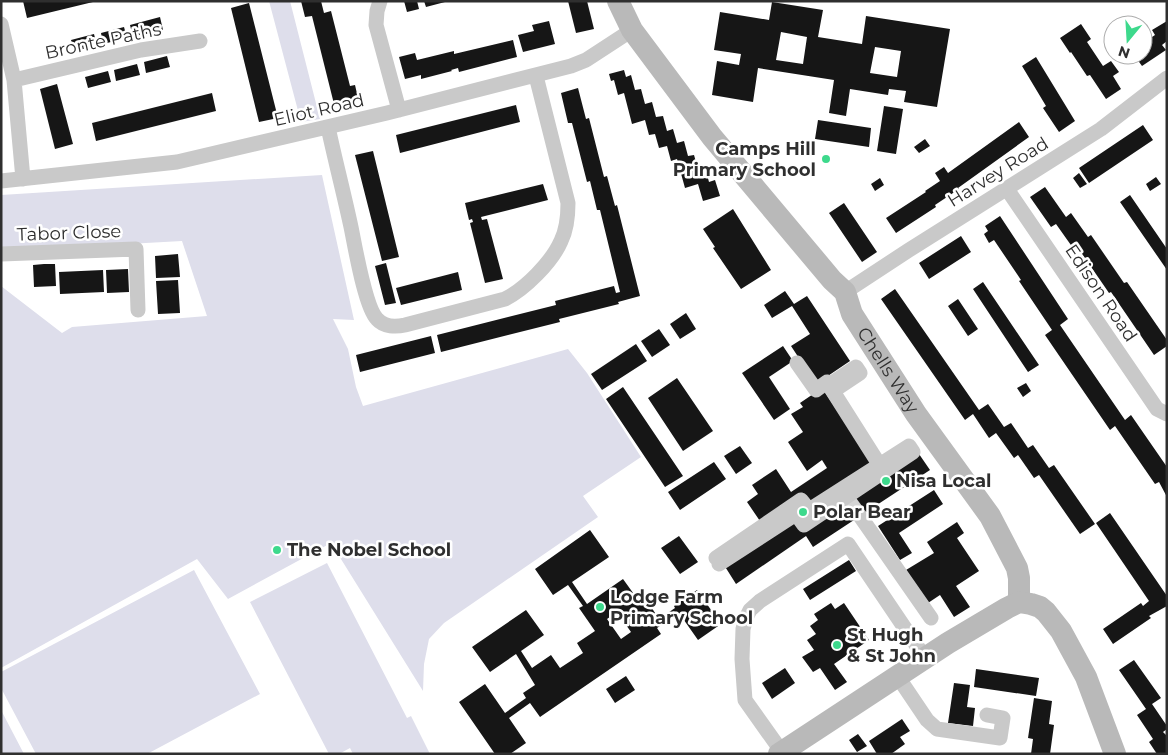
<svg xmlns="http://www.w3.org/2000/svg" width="1168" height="755" font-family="Montserrat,sans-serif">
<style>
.green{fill:#dedeeb}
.building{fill:#161616;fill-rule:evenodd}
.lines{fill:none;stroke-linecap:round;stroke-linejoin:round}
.street-tunnel{stroke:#d5d5d5;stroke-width:15;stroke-dasharray:15 8;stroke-linecap:butt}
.street{stroke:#c9c9c9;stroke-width:15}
.secondary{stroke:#b9b9b9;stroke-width:22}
.poi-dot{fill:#3dd98c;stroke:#fff;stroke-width:2}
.labels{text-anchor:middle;stroke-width:5;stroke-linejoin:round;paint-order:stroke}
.street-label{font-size:18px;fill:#2f2f2f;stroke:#fff}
.poi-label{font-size:18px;font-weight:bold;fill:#2f2f2f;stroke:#fff;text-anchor:start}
</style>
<rect width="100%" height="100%" fill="#fff"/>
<path class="green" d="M269,1H290L320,119L301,122Z
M322,175L354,320L333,319L348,349L356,387L363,406L568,349L587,373L641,457L583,496L598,517L444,623L429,639L424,664L423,691L331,543L228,599L197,559L1,668V286L62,333L72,327L207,316L182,241L1,251V195Z
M327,563L407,718L411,716L430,754H353L350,748L339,754H329L250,602Z
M194,570L260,694L147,754H36L1,688V672Z
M1,710L24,754H1Z"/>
<path class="building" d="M23,1H93V2L27,18Z
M301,1H321L324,13L331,11L350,86L355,85L358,98L334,104L312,16L305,17Z
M404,1H417L419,9L407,12Z
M424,1H445V2L426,7Z
M568,1H587L594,29L576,33Z
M772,2L823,10L818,37L862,44L866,16L950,29L937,107L904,102L906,91L889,89L888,95L850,89L846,116L829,113L834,80L758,68L753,102L712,95L717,61L739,65L741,54L714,50L720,12L769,20ZM781,32L807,37L803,64L776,60ZM875,47L901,51L897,77L870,73Z
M249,3L278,118L259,122L231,8Z
M160,17L163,30L133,37L130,25Z
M549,21L555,44L523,52L518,35L534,31L532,25Z
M1167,21V41L1162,45L1166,50L1142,66L1134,55H1143V43L1155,35L1152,30Z
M1081,24L1091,39L1087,42L1103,66L1111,61L1119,72L1113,76L1121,89L1106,99L1090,75L1087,76L1071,52L1070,53L1060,38Z
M124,27L127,38L103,44L101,33Z
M94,34L97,46L74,51L71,40Z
M513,40L517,57L459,72L458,68L451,70L452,71L421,79V75L405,79L399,57L415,53L417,60L454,51V54Z
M167,56L170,67L146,73L144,62Z
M1036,57L1075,121L1059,132L1043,108L1046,106L1022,66Z
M137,64L140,75L116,81L114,70Z
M624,70L626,77L631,75L635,90L641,89L645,104L652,102L656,117L663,116L667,131L673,129L677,143L684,141L688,156L694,155L698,169L705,167L709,182L715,180L720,196L703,201L698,184L685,188L677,159L671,161L667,146L659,148L655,134L649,135L645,120L632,124L624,93L618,95L614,80L611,81L609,74Z
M108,71L111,82L88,88L85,77Z
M57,84L73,144L55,149L40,89Z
M578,88L586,119L589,118L604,177L607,176L615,206L617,205L640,296L618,302L619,304L559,319L560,322L441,352L437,335L556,305L555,301L614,286L616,293L620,292L600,210H597L590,181L587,182L572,123H568L561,93Z
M212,93L216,111L96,141L92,123Z
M516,105L520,122L400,153L396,135Z
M884,106L903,109L896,154L877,151Z
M818,120L871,128L869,147L815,139Z
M1019,122L1029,137L958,188L959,189L935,205L936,207L896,233L886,218L926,192L925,191L940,181L935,173L944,167L948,173Z
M1143,125L1153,140L1089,183L1079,168Z
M925,139L930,146L919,153L914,147Z
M373,151L399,257L382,261L355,155Z
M1079,173L1087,184L1080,188L1073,178Z
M1156,177L1161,184L1150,191L1146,184Z
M880,178L884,185L875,191L871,184Z
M543,184L548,200L481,217L482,220L487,219L503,279L485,283L470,223L473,222L472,219L469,220L465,203Z
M1045,187L1066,217L1071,213L1088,237L1091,235L1124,283L1127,282L1167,340V346L1154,355L1111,292L1109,293L1076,245L1073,248L1056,224L1051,227L1030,197Z
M1130,195L1167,249V270L1120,202Z
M844,203L877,252L862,262L829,213Z
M733,209L771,270L741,289L713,248L715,247L703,229Z
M1000,216L1068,319L1060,325L1125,420L1131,415L1167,467V497L1159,482L1155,484L1115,426L1110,430L1045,335L1052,330L1019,281L1021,280L994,240L989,243L984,234L988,231L985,226Z
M961,236L971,252L929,279L919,263Z
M178,254L180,277L156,278L155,256Z
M386,263L396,303L385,305L375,266Z
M44,264H55L56,286L34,287L33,265Z
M128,269L129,292L107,293L106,270Z
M103,270L104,292L60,294L59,272Z
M458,272L462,290L401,305L396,288Z
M178,280L180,313L158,314L156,281Z
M983,282L1039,365L1028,372L973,289Z
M895,289L979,410L988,404L1004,427L1011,423L1028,448L1033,445L1049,468L1054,465L1095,524L1080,534L1039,475L1034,478L1018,455L1014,458L996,433L989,438L973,414L965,420L881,299Z
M785,291L794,304L807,296L850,361L816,384L791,346L810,334L792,306L772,318L764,305Z
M958,299L978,329L968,336L948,306Z
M686,313L696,329L680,339L670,324Z
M659,329L670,345L652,357L641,341Z
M431,336L435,353L360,372L356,355Z
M636,344L647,361L602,390L591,374Z
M783,346L793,361L769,377L790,409L774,420L742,373Z
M677,378L713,431L683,451L648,398Z
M1026,383L1031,391L1023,397L1017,388Z
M623,387L683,476L665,487L606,399Z
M822,388L874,465L809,509L762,524L747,502L758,494L752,485L776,469L791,492L827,468L822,460L807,471L788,442L803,432L791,414L803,407L800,403Z
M740,446L752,463L736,474L724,456Z
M919,454L930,470L813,547L806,536L736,584L724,565L796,516Z
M714,462L726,479L680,510L668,492Z
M934,490L943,504L899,533L912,553L900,560L878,526Z
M1110,513L1167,596V606L1149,616L1151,618L1113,644L1103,629L1141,603L1143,606L1149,601L1096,523Z
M957,522L964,533L957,538L979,571L956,586L970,607L954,617L940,595L928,603L906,570L934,553L927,542Z
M590,530L609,557L572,582L587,604L623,579L636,597L642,593L659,619L675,608L674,606L697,590L721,624L698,640L679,613L657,628L661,634L540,717L530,703L509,718L526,743L510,754H495L459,702L485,684L505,713L526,698L523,693L535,685L516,654L490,672L472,647L526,610L544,635L521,651L532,668L551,655L560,668L583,653L577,643L595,631L579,608L583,606L568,585L553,595L535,569ZM617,612L631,632L621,639L607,619Z
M679,536L698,562L680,574L661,548Z
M849,560L856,571L810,600L803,589Z
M831,603L835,609L844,603L869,640L834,664L847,682L835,690L820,668L813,672L802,657L814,650L807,640L816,634L810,626L818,620L814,614Z
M1134,660L1161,698L1152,704L1167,726V729L1163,732L1167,736V754H1157L1149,742L1153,739L1137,715L1146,709L1119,670Z
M785,668L795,683L772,699L762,683Z
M976,669L1039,678L1036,696L974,687Z
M626,676L635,690L615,703L606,689Z
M954,683L970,685L967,707L975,708L973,726L948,723Z
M1034,698L1052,701L1049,724L1054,725L1050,754H1031L1033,739L1028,738Z
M902,719L910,731L900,737L905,744L891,754H877L869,741Z
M858,734L867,746L857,752L849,740Z"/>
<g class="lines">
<path class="street-tunnel" d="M849,501L860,516"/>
<path class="street" d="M380,1L377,11L376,25L399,110
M1,24L14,80L23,179
M14,80L141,50L200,41
M328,127C335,160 344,194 351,227C355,246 365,307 377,319C384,327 396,327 405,325L505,299C525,289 552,262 561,241C567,229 568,216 568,203L536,76
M1,181L177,162L387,113L571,66L586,60L632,30
M1007,189L1157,409L1167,414
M1,254L136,249L138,310
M845,292L909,250L1101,129L1167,78
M797,363L816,390L827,382L884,472
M829,385L856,367L860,373L833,391
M860,516L931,618
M716,558L801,500L809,510L909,446L913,452L804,525L796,514L719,564
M898,677L927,720L937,729L1000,738L1003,718L987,715
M782,752L745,700L742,659L743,629L746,618L750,610L760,601L848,544L925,658"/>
<g class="secondary">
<path id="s1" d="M618,1L632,30L712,137L832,280L845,292L852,314L916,414L990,516L1017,568L1019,578V602"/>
<path d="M779,754L948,643L1007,608L1019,602L1031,604L1040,607L1046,612L1061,631L1086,677L1115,754"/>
</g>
</g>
<g class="poi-dot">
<circle cx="826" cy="159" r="5"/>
<circle cx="886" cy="481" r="5"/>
<circle cx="803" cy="512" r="5"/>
<circle cx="277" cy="550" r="5"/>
<circle cx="600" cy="607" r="5"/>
<circle cx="837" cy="645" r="5"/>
</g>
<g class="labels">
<g class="street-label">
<text transform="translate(103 41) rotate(-12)" y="6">Bronte Paths</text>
<text transform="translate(319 110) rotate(-13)" y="6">Eliot Road</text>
<text transform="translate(998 172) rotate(-32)" y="6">Harvey Road</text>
<text transform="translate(69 233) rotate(-2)" y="6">Tabor Close</text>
<text transform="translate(1101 293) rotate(56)" y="6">Edison Road</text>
<text dy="6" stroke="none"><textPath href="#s1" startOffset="460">Chells Way</textPath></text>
</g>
<g class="poi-label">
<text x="816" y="155" text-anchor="end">Camps Hill<tspan x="816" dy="21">Primary School</tspan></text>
<text x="896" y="487">Nisa Local</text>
<text x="813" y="518">Polar Bear</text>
<text x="287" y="556">The Nobel School</text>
<text x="610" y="603">Lodge Farm<tspan x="610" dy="21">Primary School</tspan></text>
<text x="847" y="641">St Hugh<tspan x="847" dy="21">&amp; St John</tspan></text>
</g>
</g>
<rect width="1168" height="755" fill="none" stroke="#2f2f2f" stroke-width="5"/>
<g transform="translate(1128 40) rotate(198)"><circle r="24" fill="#ffffff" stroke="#acacac"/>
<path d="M0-4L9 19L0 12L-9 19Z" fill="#3dd98c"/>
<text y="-8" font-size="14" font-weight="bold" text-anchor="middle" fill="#2f2f2f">N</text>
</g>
</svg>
